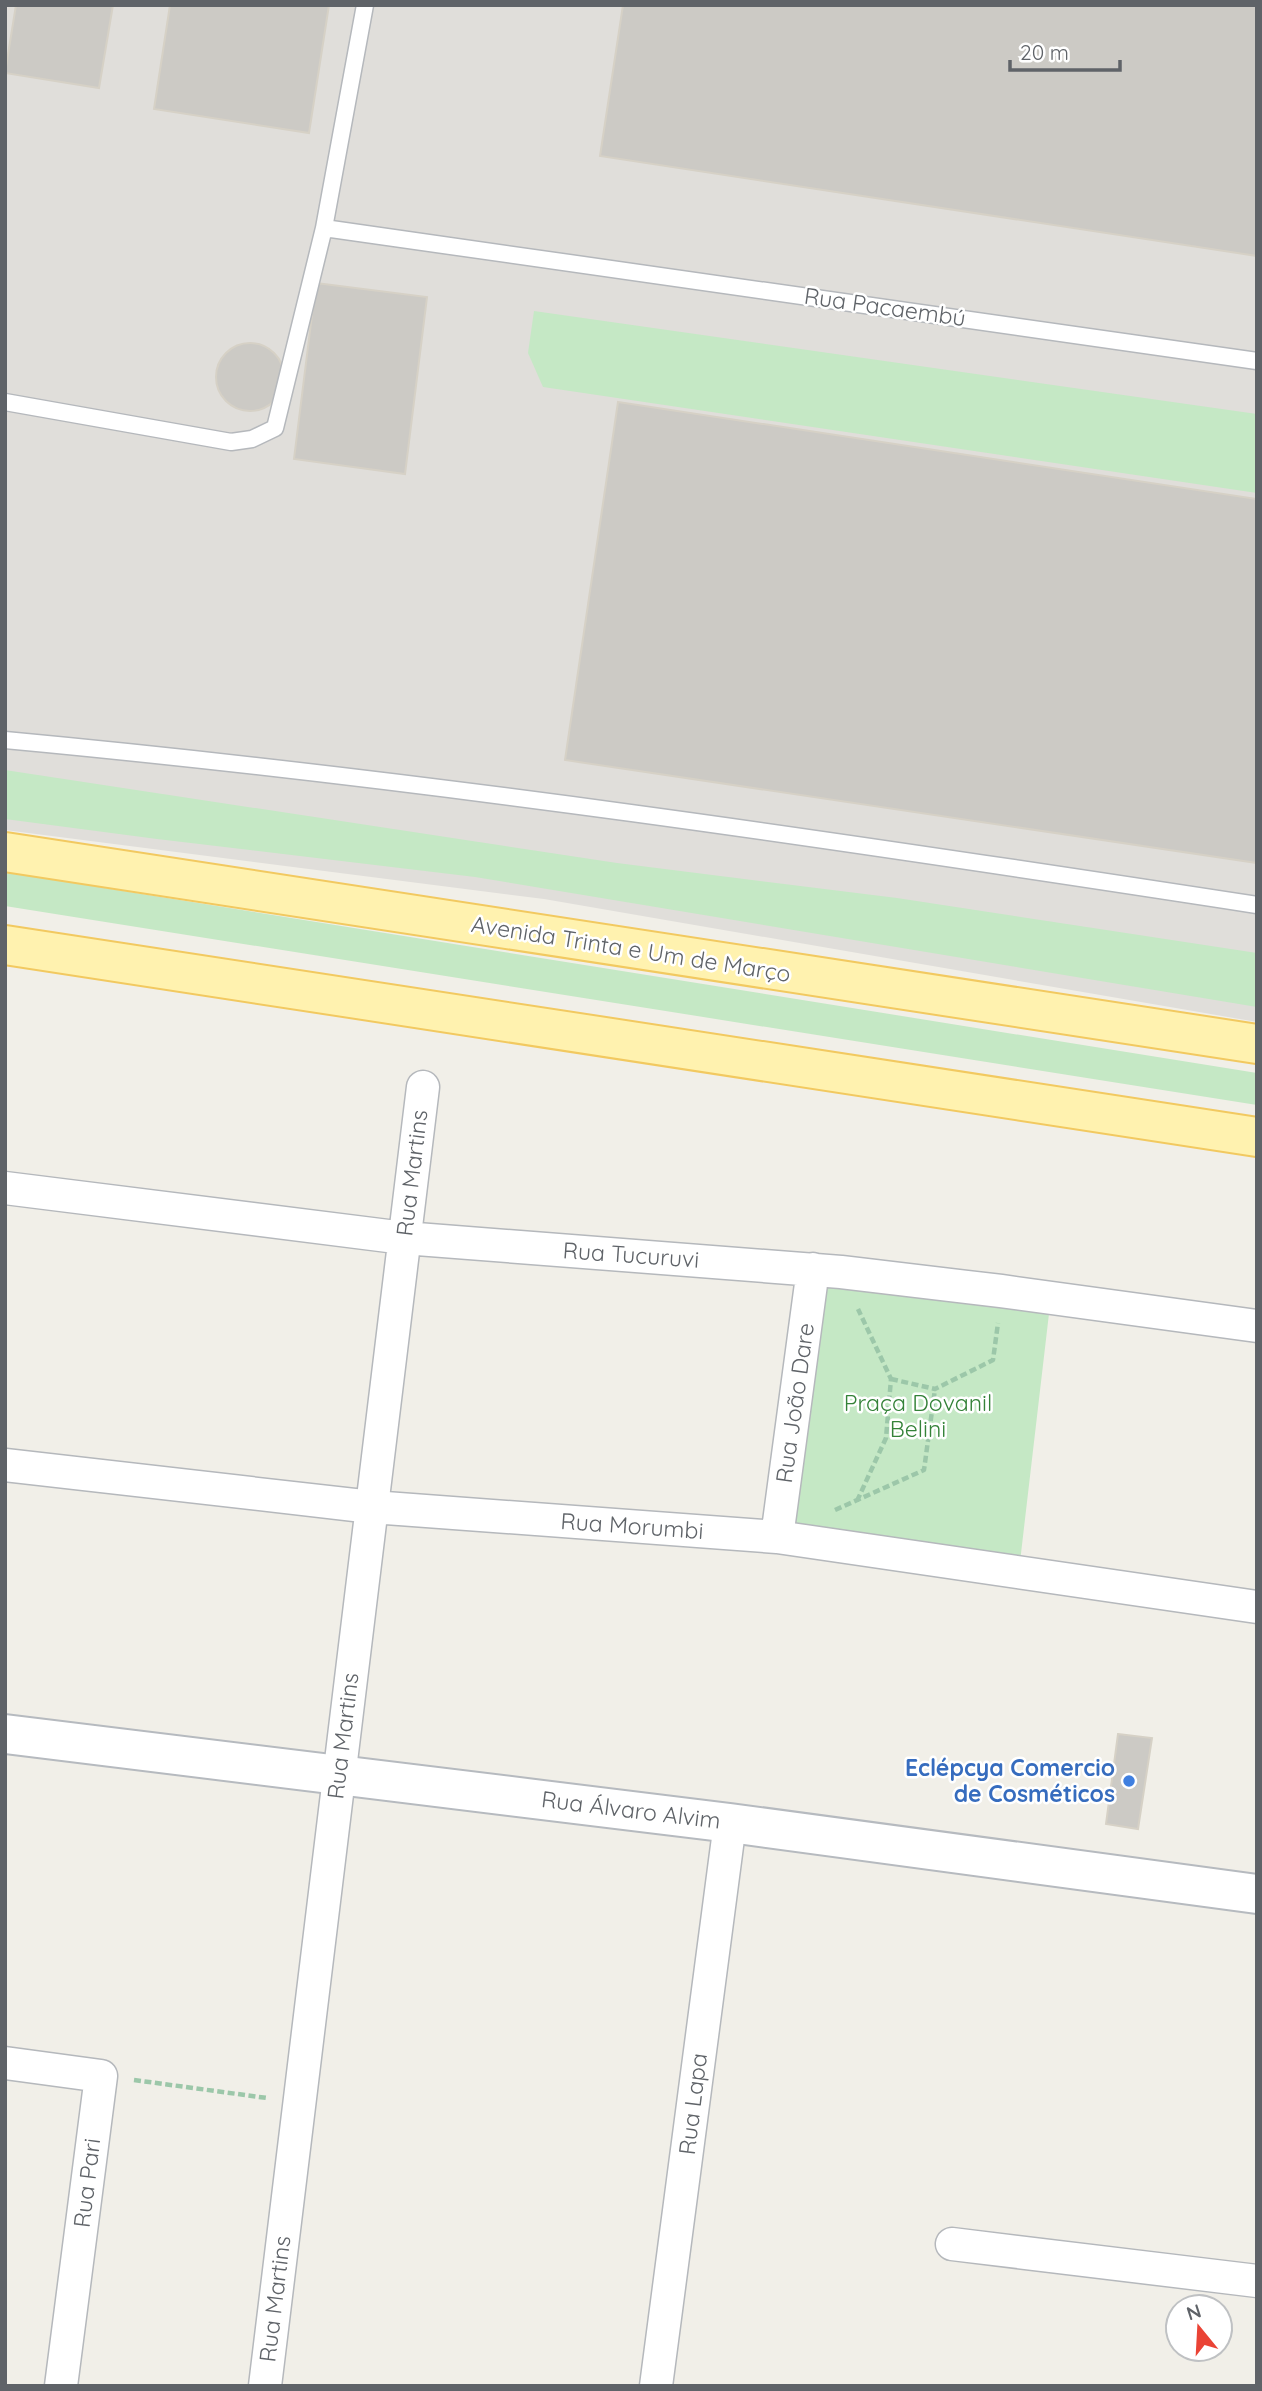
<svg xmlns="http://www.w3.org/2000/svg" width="1262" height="2391" font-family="Quicksand,sans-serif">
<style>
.industrial{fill:#e0deda}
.green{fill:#c5e8c5}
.building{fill:#cccac5;stroke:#d6d1c6;stroke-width:2}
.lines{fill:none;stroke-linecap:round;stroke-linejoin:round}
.lane-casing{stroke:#b5b8bc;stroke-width:19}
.street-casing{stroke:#b5b8bc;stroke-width:35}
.secondary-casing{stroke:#b6babf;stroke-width:42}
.primary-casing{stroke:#f2c960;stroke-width:42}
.path{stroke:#9cc7a9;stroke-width:4.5;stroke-dasharray:7 3.5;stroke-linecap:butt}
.lane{stroke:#fff;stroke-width:16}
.street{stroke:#fff;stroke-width:32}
.secondary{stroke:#fff;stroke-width:38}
.primary{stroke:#fff2af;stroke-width:38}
.shop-dot{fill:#3f7fe0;stroke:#fff;stroke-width:2.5}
.labels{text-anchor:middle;stroke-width:5;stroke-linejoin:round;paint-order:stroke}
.street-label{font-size:23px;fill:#5f6368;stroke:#fff}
.park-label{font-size:23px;fill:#348238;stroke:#fff}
.shop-label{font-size:23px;font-weight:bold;fill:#366cbe;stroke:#fff;text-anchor:end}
</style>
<rect width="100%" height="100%" fill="#f1efe8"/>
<path class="industrial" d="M5,5H1257V1022L544,899L5,830Z"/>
<path class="green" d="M534,311L1257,414V493L543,387L528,353Z
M5,770L617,863L897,898L1257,953V1007L475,877L157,839L5,819Z
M5,872L1257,1073V1105L5,906Z
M817,1277L1050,1305L1020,1562L783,1530Z"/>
<path class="building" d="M16,5H113L99,88L5,73Z
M170,5H329L309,133L154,109Z
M623,5H1257V256L600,156Z
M316,283L427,297L405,474L294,459Z
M216 377a34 34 0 1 1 68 0a34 34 0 1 1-68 0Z
M618,402L1257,499V863L565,760Z
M1118,1734L1152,1738L1138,1829L1106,1824Z"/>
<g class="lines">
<defs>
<path id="lane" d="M365,5L324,228L1257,361
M5,402L231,442L252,439L275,428L324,228
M5,740C424,779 841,841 1257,905"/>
<path id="street" d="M5,1188L404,1238L841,1272L1001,1291L1257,1326
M5,1465L372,1507L777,1537L1257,1607
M777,1537L813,1269
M5,2063L101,2076L61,2386
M952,2244L1257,2281
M265,2386L423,1087
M656,2386L730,1823"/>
<path id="secondary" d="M5,1734L730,1823L1257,1894"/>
<path id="primary" d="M5,852L1257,1044
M5,945L1257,1137"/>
</defs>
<use href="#lane" class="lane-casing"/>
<use href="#street" class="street-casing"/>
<use href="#secondary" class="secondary-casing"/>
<use href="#primary" class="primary-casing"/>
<path class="path" d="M891,1379L935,1389L993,1360L998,1323
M857,1501L886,1438L891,1379L858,1309
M835,1510L924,1470L935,1389
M134,2080L267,2098"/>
<use href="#lane" class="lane"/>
<use href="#street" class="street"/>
<use href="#secondary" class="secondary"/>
<use href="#primary" class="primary"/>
</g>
<circle class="shop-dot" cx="1129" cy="1781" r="7"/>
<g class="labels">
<g class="street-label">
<text transform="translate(885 307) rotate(8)" y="8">Rua Pacaembú</text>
<text transform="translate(631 949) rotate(9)" y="8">Avenida Trinta e Um de Março</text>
<text transform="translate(412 1173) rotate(-83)" y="8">Rua Martins</text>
<text transform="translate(631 1255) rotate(4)" y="8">Rua Tucuruvi</text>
<text transform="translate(795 1403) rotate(-82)" y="8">Rua João Dare</text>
<text transform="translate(632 1526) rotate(4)" y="8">Rua Morumbi</text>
<text transform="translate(343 1736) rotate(-83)" y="8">Rua Martins</text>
<text transform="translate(631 1810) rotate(7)" y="8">Rua Álvaro Alvim</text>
<text transform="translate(693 2104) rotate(-83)" y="8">Rua Lapa</text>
<text transform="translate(87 2183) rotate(-83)" y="8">Rua Pari</text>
<text transform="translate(275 2299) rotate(-83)" y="8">Rua Martins</text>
</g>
<g class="park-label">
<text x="918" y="1411">Praça Dovanil<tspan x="918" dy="26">Belini</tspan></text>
</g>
<g class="shop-label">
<text x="1115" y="1776">Eclépcya Comercio<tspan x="1115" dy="26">de Cosméticos</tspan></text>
</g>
</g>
<rect width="1262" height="2391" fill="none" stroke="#5f6368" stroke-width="14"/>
<g transform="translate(1199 2328) rotate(342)"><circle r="33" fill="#ffffff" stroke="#bfc1c3" stroke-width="2"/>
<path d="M0-5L12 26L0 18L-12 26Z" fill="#ea4335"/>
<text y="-10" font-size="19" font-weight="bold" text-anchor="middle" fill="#5f6368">N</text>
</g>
<path d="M1010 60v10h110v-10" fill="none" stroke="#5f6368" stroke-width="3.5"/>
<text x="1020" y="60" font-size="21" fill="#5f6368" stroke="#ffffff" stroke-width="5" paint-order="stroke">20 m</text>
</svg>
